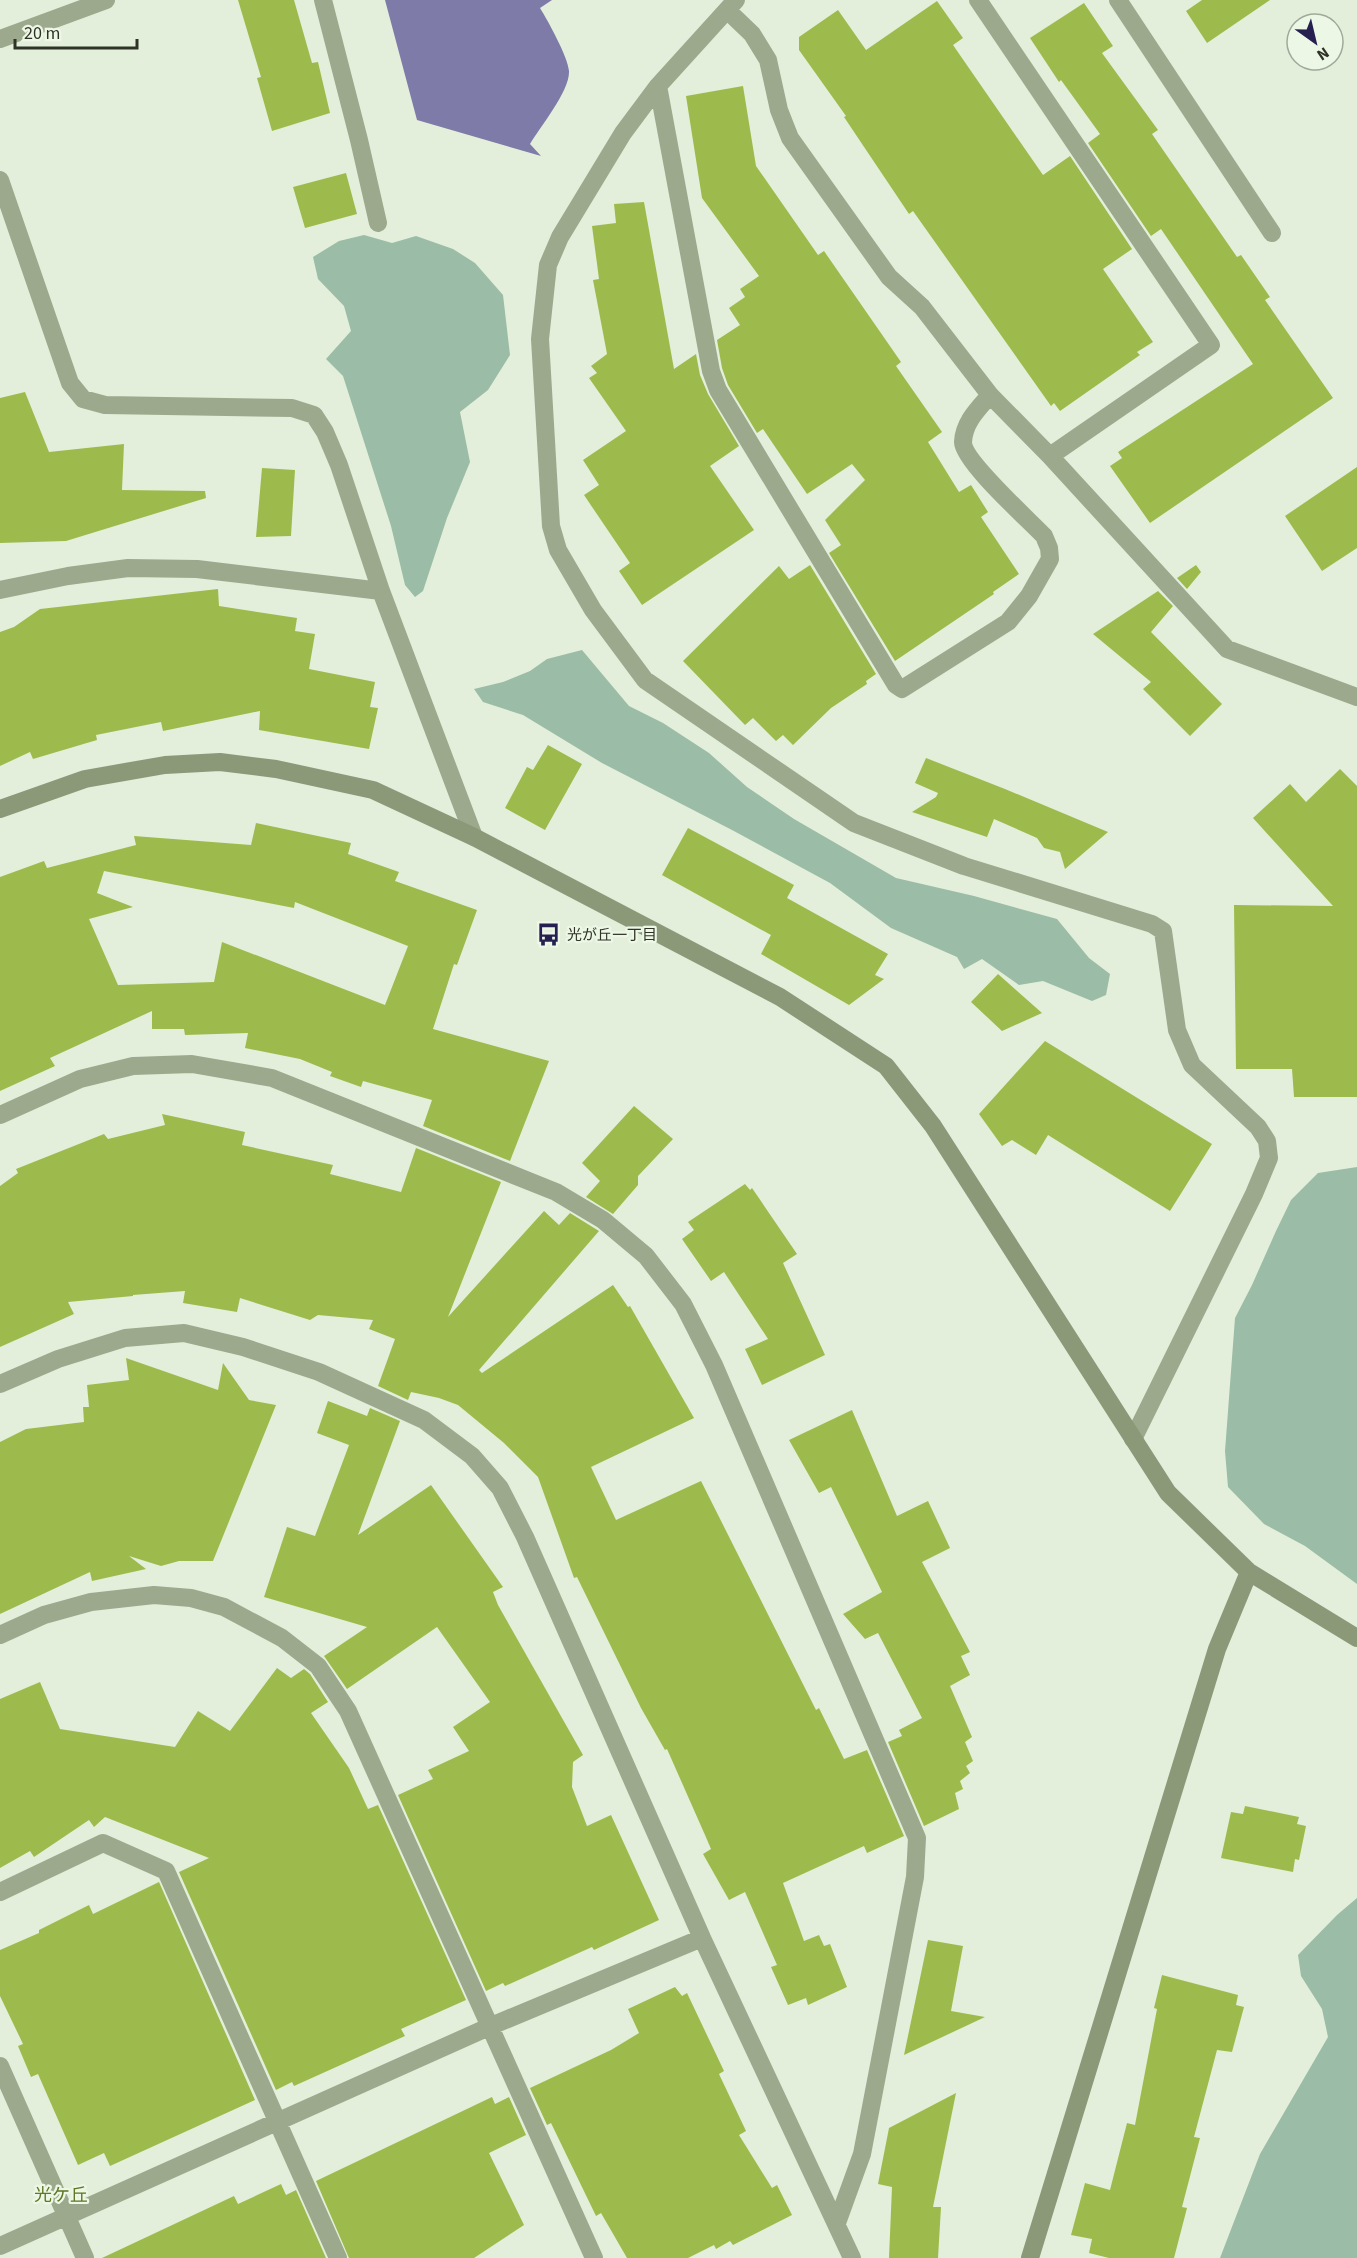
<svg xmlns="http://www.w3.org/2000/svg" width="1357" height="2258" font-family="'Source Sans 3','Noto Sans JP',sans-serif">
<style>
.green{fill:#9bbca7}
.water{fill:#7e7ba9}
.building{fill:#9dbb4c;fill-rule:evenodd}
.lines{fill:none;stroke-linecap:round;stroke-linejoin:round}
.street{stroke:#9ca98d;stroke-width:18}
.secondary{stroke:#8c9979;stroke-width:18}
.labels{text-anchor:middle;stroke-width:4.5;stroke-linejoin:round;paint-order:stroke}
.poi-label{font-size:15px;fill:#2f3327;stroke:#edf7e6;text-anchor:start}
.quarter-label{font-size:18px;fill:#617626;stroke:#edf7e6}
</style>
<rect width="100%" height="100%" fill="#e3efda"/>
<path class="green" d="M364,235L392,243L416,236L453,249L475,263L503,295L510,355L488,390L460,412L470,462L447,518L423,591L415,597L405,585L391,526L343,376L326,359L351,331L344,306L318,279L313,257L339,241Z
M582,650L629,706L663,723L709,753L747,787L794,819L896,878L974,896L1057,919L1089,958L1110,974L1106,995L1092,1001L1043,981L1019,985L982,959L964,969L957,957L891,928L830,883L732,830L602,763L523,715L483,702L474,689L503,682L530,671L547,659Z
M1357,1167V1584L1305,1546L1264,1524L1228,1487L1225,1451L1235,1318L1252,1285L1276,1231L1291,1200L1318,1173Z
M1357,1898V2258H1220L1260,2154L1328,2037L1322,2009L1301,1976L1298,1955L1337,1915Z"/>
<path class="water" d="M385,0H552L540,8C548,21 568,57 569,71C570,91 540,127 530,144L541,156L417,120Z"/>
<path class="building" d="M238,0H294L312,63L318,62L330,113L272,131L257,78L261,77Z
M1202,0H1270L1207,43L1186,11Z
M937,1L963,38L953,45L1043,175L1070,156L1132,249L1103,269L1153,342L1137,352L1140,355L1060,411L1054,403L1051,406L913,211L909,214L844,117L846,116L799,50V37L838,10L866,50Z
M1084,3L1113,46L1102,53L1158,130L1152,134L1237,257L1241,255L1270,297L1265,300L1333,398L1150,523L1110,466L1122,458L1118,452L1253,364L1161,229L1151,236L1088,143L1100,134L1061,80L1059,82L1030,38Z
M743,86L756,166L818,255L824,251L901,362L896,366L942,432L928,442L959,492L971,485L988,512L981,517L1019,574L993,592L994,594L895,661L829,553L841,545L825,520L865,480L852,464L807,494L763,429L757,433L728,385L722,368L717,340L740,325L729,308L745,297L740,289L759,276L702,198L686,96Z
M346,173L357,214L305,228L293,187Z
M644,202L674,369L696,354L700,375L708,394L739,446L710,466L754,530L642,605L619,571L630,563L584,495L599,485L583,460L626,431L589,378L597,373L591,366L607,354L593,280L599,279L592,226L616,223L614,204Z
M25,392L49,452L124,444L122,490L205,491L206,498L66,541L0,543V398Z
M1357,467V548L1322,571L1285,516Z
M262,468L295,470L291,536L256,537Z
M810,565L876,674L866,681L867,684L831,708L793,745L783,735L776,741L753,718L745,725L683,661L779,566L789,579Z
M1196,565L1201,572L1187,589L1177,578Z
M218,589L219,606L297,618L295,631L315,634L309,669L375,682L370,707L378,708L369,749L259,730L260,711L163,731L161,722L96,735L97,740L33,759L30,752L0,766V632L14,627L40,609Z
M1158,591L1173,606L1151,632L1222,704L1190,736L1143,689L1151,682L1093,634Z
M548,745L582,764L545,830L505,808L527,767L533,770Z
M926,758L1005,789L1108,832L1065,869L1060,852L1044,848L1037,838L994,819L987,837L912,812L936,797L938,793L915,783Z
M1340,769L1357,786V1097H1294L1292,1069H1236L1234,905L1333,906L1253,818L1290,784L1306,802Z
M256,823L351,843L348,854L399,872L395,881L477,910L457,965L454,964L433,1029L549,1061L510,1161L423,1126L432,1100L363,1081L361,1087L330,1076L332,1072L300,1059L245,1048L248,1033L185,1035L184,1029H152V1011L50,1058L55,1066L0,1091V877L44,861L47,868L136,845L134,836L251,845ZM104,871L294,908L295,902L408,946L385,1005L222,942L214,982L118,985L89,919L133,907L97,893Z
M688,828L794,885L787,898L888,954L875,975L884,979L849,1005L761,954L771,935L662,875Z
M998,974L1042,1013L1002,1031L971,1002Z
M1045,1041L1212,1144L1170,1211L1048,1135L1036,1155L1012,1140L1002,1146L979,1114Z
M634,1106L673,1139L638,1176V1185L613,1214L586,1197L600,1181L582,1163Z
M162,1114L245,1132L242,1145L333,1165L330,1174L401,1192L416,1148L501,1182L448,1317L544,1211L559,1225L570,1213L599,1231L479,1370L482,1373L613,1285L628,1307L630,1306L694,1418L591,1467L616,1520L701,1481L816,1710L819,1708L844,1759L867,1750L904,1836L867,1853L864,1846L783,1883L804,1941L819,1935L824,1946L830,1944L847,1987L808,2005L806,1998L788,2005L771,1967L777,1965L745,1892L729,1900L703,1854L711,1849L705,1835L667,1749L665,1750L641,1708L577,1577L574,1578L538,1477L504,1443L458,1405L439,1398L411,1392L408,1400L378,1386L395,1339L369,1329L373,1320L318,1315L310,1320L240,1298L237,1312L183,1303L185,1291L133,1295V1296L68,1302L74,1314L0,1347V1186L18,1173L16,1169L104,1134L108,1139L165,1125Z
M745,1184L750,1190L752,1188L797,1254L783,1263L825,1355L762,1385L745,1349L768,1339L724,1272L711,1281L682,1239L694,1230L688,1222Z
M126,1358L218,1390L223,1363L249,1400L276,1405L213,1561H179L161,1566L129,1556L146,1569L92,1581L90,1572L0,1614V1442L26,1429L84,1422L83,1407H89L87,1385L129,1380Z
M328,1401L367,1416L370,1408L400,1421L358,1535L431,1485L503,1587L493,1592L498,1605L583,1755L573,1762L572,1787L587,1826L611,1815L659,1920L594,1950L592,1947L505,1986L503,1983L486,1991L398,1795L433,1779L428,1770L469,1751L453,1727L490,1702L437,1627L347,1689L324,1656L367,1627L264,1597L287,1527L315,1536L349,1445L317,1433Z
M852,1410L897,1516L928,1501L950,1548L922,1562L970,1652L961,1656L970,1675L950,1686L972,1737L965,1742L973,1761L966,1766L970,1773L960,1781L963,1789L955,1793L959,1809L924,1826L888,1742L902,1736L899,1730L922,1718L878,1633L865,1639L843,1614L882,1592L831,1487L819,1493L789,1440Z
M277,1668L291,1678L304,1669L310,1674L328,1702L311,1713L349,1768L368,1809L378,1805L466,2000L401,2029L405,2036L294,2086L292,2082L276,2090L179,1872L209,1858L105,1817L94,1827L89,1820L34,1857L30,1851L0,1868V1699L40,1682L60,1729L175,1747L198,1711L230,1731Z
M1245,1806L1299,1817L1297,1824L1306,1826L1299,1860L1295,1859L1293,1872L1221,1858L1231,1812L1243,1814Z
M159,1882L255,2100L110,2166L104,2153L78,2165L38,2074L31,2077L18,2046L23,2044L0,1996V1950L39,1933V1930L89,1905L93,1914Z
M928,1940L963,1946L951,2011L985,2017L904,2055Z
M1162,1975L1238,1995L1236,2005L1244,2007L1232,2052L1217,2050L1194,2137L1200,2138L1182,2207L1187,2208L1174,2258H1109L1089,2253L1092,2239L1071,2235L1085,2183L1110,2190L1127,2123L1135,2125L1157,2009L1154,2008Z
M675,1987L682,1996L687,1993L724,2071L719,2074L746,2131L739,2135L772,2188L777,2185L792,2215L733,2245L730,2241L716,2249L714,2245L688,2258H627L601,2213L596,2216L551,2123L547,2125L530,2088L611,2050L639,2033L628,2009Z
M956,2093L933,2207H941L938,2258H889L892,2187L878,2184L889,2128Z
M492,2097L495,2104L509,2097L526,2135L489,2153L524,2225L474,2258H349L316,2181Z
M281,2184L286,2195L296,2190L326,2258H102L234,2196L238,2204Z"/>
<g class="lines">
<path class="street" d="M323,0L359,140L378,223
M736,0L658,86L623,133L560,237L548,265L540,339L551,526L558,550L593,610L645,680L854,823L964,866L1152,924L1163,931L1177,1030L1192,1065L1258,1127L1267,1141L1269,1158L1254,1194L1133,1439
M978,0L1211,345L1050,456
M1118,0L1272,233
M728,11L752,34L768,60L779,110L790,138L889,277L922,307L990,395L1050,456L1227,649L1357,697
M0,39L106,0
M658,86L711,371L718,390L896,685L902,689L1008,622L1029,596L1050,559L1049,548L1044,536C1029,520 963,461 963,442C964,422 978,409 990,395
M0,180L70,383L83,399L105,405L292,408L314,415L325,432L339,465L381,591L474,837
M0,590L68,576L128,568L197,569L381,591
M0,1115L80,1079L133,1066L192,1064L272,1078L556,1192L603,1220L646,1256L683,1304L714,1365L917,1838L915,1877L862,2154L837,2223
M0,1384L58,1359L125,1338L184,1333L243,1347L319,1372L424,1420L472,1456L500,1488L525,1537L702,1938L852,2258
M0,1635L44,1615L91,1602L154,1595L191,1598L224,1607L282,1638L318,1666L348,1711L594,2258
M0,1892L103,1843L166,1871L338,2258
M0,2066L85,2258
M0,2246L491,2026L702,1938"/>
<path class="secondary" d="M0,809L85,779L165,765L220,762L276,769L373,790L474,837L780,997L886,1066L933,1126L1168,1493L1249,1572L1357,1638
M1030,2258L1217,1649L1249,1572"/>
</g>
<defs>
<symbol id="bus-bare" viewBox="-9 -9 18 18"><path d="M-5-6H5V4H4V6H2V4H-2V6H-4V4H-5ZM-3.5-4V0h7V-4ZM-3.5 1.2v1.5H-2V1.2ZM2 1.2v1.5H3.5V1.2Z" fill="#252050" stroke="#edf7e6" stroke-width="2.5" paint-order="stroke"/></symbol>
</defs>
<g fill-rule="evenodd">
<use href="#bus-bare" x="532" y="918" width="33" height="33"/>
</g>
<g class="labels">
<g class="poi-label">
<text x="567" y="940">光が丘一丁目</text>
</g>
<g class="quarter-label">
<text x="61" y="2201">光ケ丘</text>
</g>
</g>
<g transform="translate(1315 42) rotate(146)"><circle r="28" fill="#edf7e6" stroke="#a1a99a" stroke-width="1.5"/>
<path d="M0-4.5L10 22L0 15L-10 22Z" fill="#252050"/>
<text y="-9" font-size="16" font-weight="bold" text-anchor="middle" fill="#2f3327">N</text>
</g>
<path d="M15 39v9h122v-9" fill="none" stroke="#2f3327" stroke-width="3"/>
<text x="24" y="39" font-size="18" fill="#2f3327" stroke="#edf7e6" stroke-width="4.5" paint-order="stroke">20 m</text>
</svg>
